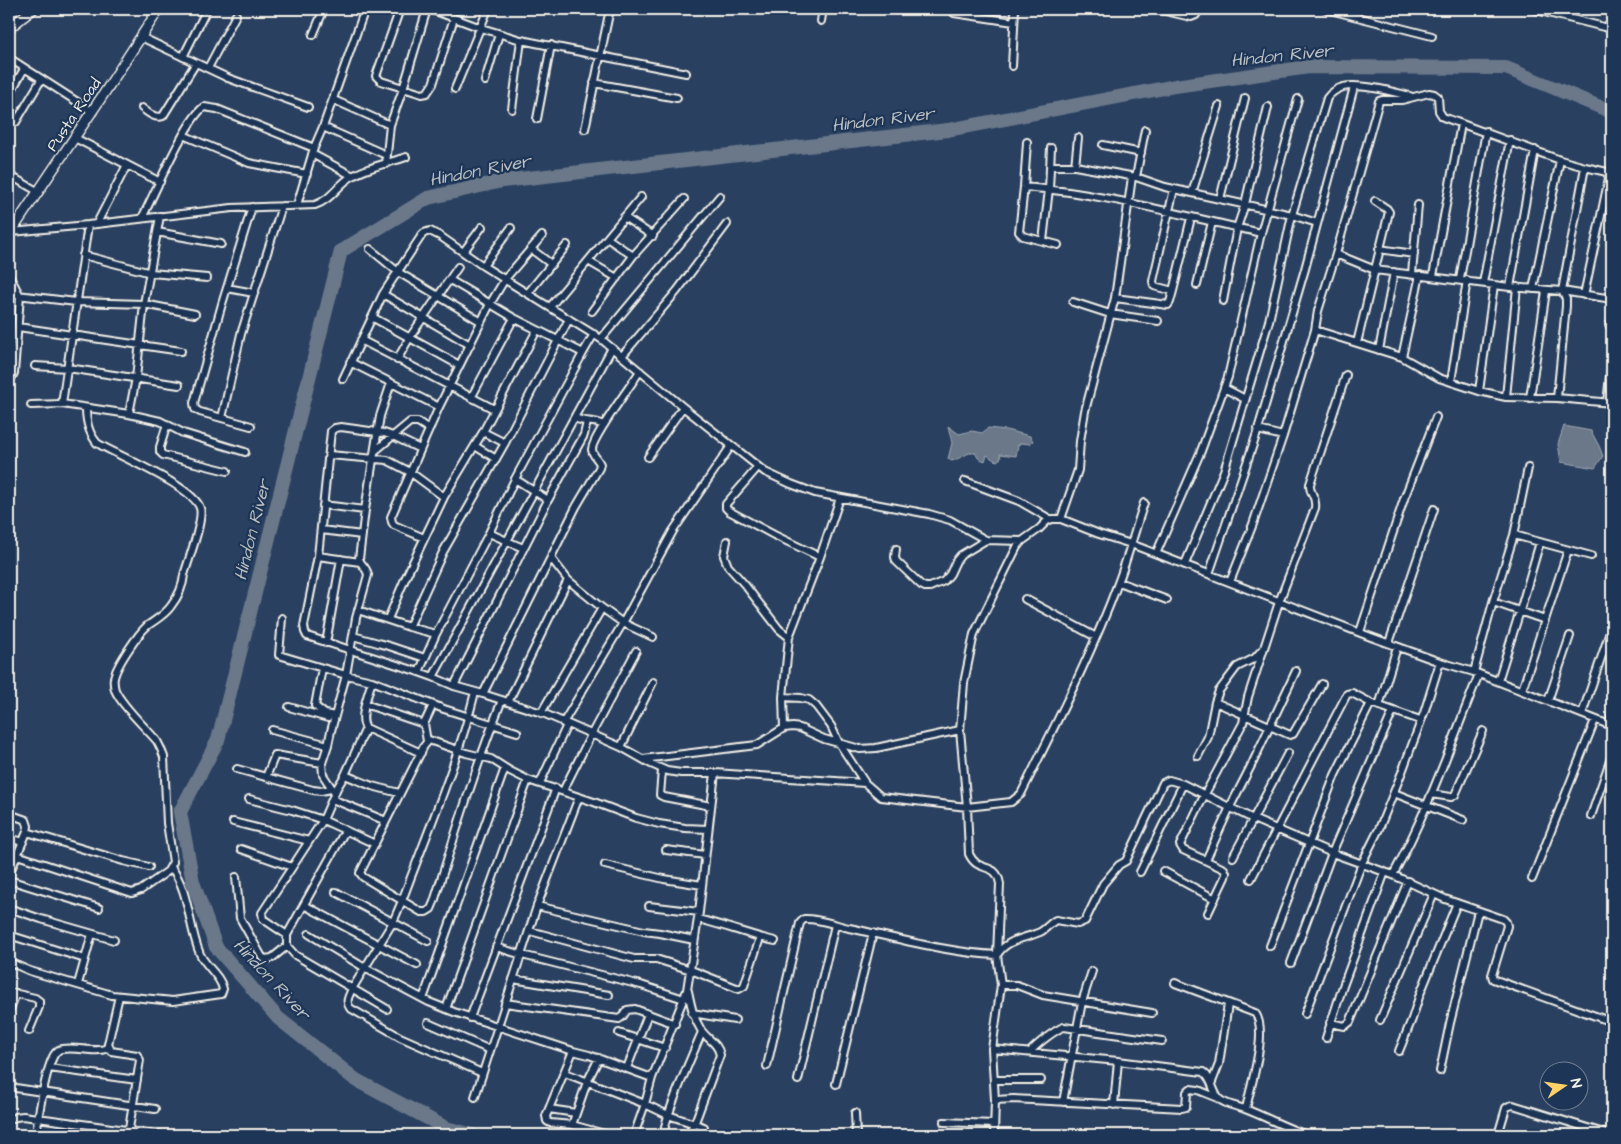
<svg xmlns="http://www.w3.org/2000/svg" width="1621" height="1144" font-family="'Architects Daughter',sans-serif">
<style>
.water{fill:#6a788a;stroke:#a1a8b0}
.lines{fill:none;stroke-linecap:round;stroke-linejoin:round}
.river{stroke:#6a788a;stroke-width:14}
.street-casing{stroke:#f4f1e8;stroke-width:10}
.secondary-casing{stroke:#f4f1e8;stroke-width:12}
.street{stroke:#1d3557;stroke-width:6}
.secondary{stroke:#1d3557;stroke-width:9}
.labels{text-anchor:middle;stroke-width:4.5;stroke-linejoin:round;paint-order:stroke}
.street-label{font-size:16px;fill:#f4f1e8;stroke:#1d3557}
.water-label{font-size:18px;font-style:italic;fill:#bdc1c2;stroke:#1d3557}
</style>
<rect width="100%" height="100%" fill="#2a4060"/>
<filter id="ink" filterUnits="userSpaceOnUse"><feTurbulence type="fractalNoise" baseFrequency=".02" numOctaves="2"/><feDisplacementMap in="SourceGraphic" scale="10" xChannelSelector="R" yChannelSelector="G"/><feConvolveMatrix kernelMatrix="1 2 1 2 8 2 1 2 1" color-interpolation-filters="sRGB"/></filter>
<g filter="url(#ink)">
<path class="water" d="M948,426L959,434L972,431L982,433L988,428L1006,430L1030,436L1033,441L1030,444L1021,443L1018,445L1016,456L1000,454L1001,458L997,461L994,460L987,455L985,461L978,458L975,452C968,452 959,459 952,461L948,459L952,443Z
M1564,426L1591,431L1599,446L1603,456L1595,468L1561,462L1558,444Z"/>
<g class="lines">
<path class="river" d="M473,1135L446,1128L356,1080L278,1018L216,947L193,882L180,812L218,740L341,251L428,198L502,181L948,130L1175,86L1309,67L1506,68L1612,112"/>
<defs>
<path id="street" d="M400,9L376,76L381,81L422,94L427,93L433,84L454,18
M430,9L481,28L521,40L686,73
M1326,9L1432,36
M1532,9L1612,29
M1161,10L1191,17L1196,15L1199,9
M954,13L1014,22
M821,21L823,9
M313,35L324,9
M141,37L228,78L308,107
M183,57L207,9
M9,58L93,112
M1012,66L1015,9
M208,68L236,15
M485,81L499,34
M594,83L677,98
M455,89L488,9
M9,95L24,69
M334,100L390,125
M142,108C148,113 155,119 163,116L196,63
M512,109L521,40
M537,119L551,45
M16,122L41,80
M323,127L386,155
M585,129L610,9
M183,135L249,163L307,174
M75,138L160,182
M1027,142L1024,187L1019,232L1023,236L1058,245
M1103,145L1141,153
M312,154L353,176
M386,164L390,125L403,89L427,9
M1050,166H1075L1136,177L1165,187L1292,215L1317,223
M1075,166L1078,138
M9,175L39,192
M1136,177L1145,130
M1024,187C1104,193 1183,216 1261,233
M1174,189L1153,281L1154,286L1173,291L1191,218
M1192,193L1219,106
M1220,199L1245,98
M297,205L314,148L323,127L365,9
M624,217L653,236
M142,218C154,195 186,119 204,107L217,109L314,148
M97,223L127,165
M11,232L88,225L232,208L315,205C330,200 336,188 348,179C363,168 389,163 406,157
M157,232L221,244
M607,238L633,256
M1043,241L1049,189L1051,148
M370,249L398,272L480,321
M531,249L551,264
M1379,249L1414,254
M464,251L482,227
M1336,254L1375,270L1510,287L1562,291L1612,299
M83,255L151,273L207,278
M588,261L617,278
M483,266L511,228
M1412,274L1418,205
M9,275L20,296L14,373L12,377L9,378
M1433,276L1461,124
M1460,279L1486,131
M1483,283L1510,140
M1197,285L1212,222
M1510,287L1535,150
M227,288L254,293
M1533,289L1560,160
M528,293L567,245
M9,294L76,302L144,304L195,314
M383,294L470,345
M1115,298L1168,305L1170,302L1173,291
M1223,301L1237,228L1245,204L1268,107
M1073,302L1110,314L1158,321
M550,307L641,197
M592,311L633,256L684,199
M372,317L459,365
M1609,325L1612,326
M18,327L181,351
M1315,330L1402,357L1439,378L1479,391L1506,397L1557,398L1612,403
M601,339L720,196
M361,340L494,409
M1357,343L1389,212L1387,209L1375,201
M1379,350L1394,272
M583,353L594,334
M622,356L677,291L727,224
M1402,357L1420,275
M397,360L410,337L458,267
M350,362L439,407
M35,366L68,368L179,385
M343,379L383,294L422,235L424,233L430,231L440,236L483,266L601,339L683,407L765,472L791,484L815,493L929,514L950,520L986,540L1022,541
M1451,382L1467,280
M1224,388L1245,399
M1479,391L1494,285
M1506,397L1517,287
M471,398L514,318
M1530,398L1546,291
M1557,398L1566,306V299L1562,291L1585,167
M1607,403L1612,358
M62,404L88,225
M31,405L62,404L129,414L160,421L183,433L245,452
M129,414L136,378L144,304L160,216
M222,418L241,334L282,206
M575,418C587,424 591,419 604,425
M167,424L160,447V452L163,455L227,471
M251,426L200,412L195,409L194,403L222,304L252,207
M1258,430L1283,436
M483,432L505,443
M475,446L496,459
M420,449L393,436L384,433L341,427L335,428L331,431L318,556L304,626L305,632L307,636L419,672L436,634L489,533L515,479L583,353L514,318L450,280
M375,451L410,422H418L429,429
M329,455L387,460L410,472L444,497
M648,457L683,407
M758,467L726,504V508L729,511L774,535L820,557
M515,479L548,500
M965,481L1019,501L1050,519
M323,505L365,510
M1061,519L1078,470L1080,441L1085,411L1115,298L1132,177
M321,530L362,535
M489,533L523,548
M1514,535L1591,556
M424,538L394,525L392,522L391,517L439,407L490,304L505,279L542,236
M727,541L724,556L728,566L745,585L779,629L789,637
M896,549L895,557L896,561L921,585L925,587H930L944,581L950,574L956,561L961,555L986,540
M1156,554L1201,451L1228,377L1261,233L1298,99
M318,556L360,562
M551,558L568,580L602,608L623,623L653,637
M1185,564L1224,471L1269,321L1292,215L1327,98C1331,93 1336,89 1343,87C1360,83 1393,92 1410,96
M1209,574L1257,433L1305,269L1354,87
M1119,582L1167,600
M1230,582L1253,524L1283,436L1315,330L1318,311L1336,254L1379,101L1382,100H1402L1429,93L1434,94L1438,97L1439,111L1443,117L1560,160L1585,167L1607,172L1609,178L1584,295
M1025,599L1096,637
M1493,602L1545,620
M358,610L409,627L436,634
M282,618L279,655L346,675L356,618L368,575C367,568 361,565 359,559L365,510L380,416L391,383
M388,619L405,579L444,497L483,432L537,330
M409,627L443,552L505,443L569,319
M1360,632L1404,499L1436,417
M353,636L389,646L425,658
M326,643L341,559
M1389,643L1434,509
M322,668L315,706L325,714L335,716
M419,672L433,677L612,348
M1474,672L1493,602L1514,535L1528,468
M433,677L454,686L483,694L545,714L621,747L651,764L667,771L681,773H715L865,783
M372,681L444,709L517,732
M1498,681L1520,611L1540,542
M454,686L548,500L584,435L587,422
M1522,690L1568,550
M475,692C458,762 427,833 402,901L393,922L352,989C349,996 345,1001 350,1008L400,1037L482,1073
M483,694L576,507L599,468L600,464C598,459 593,456 592,450C591,439 632,384 640,371
M783,697L801,698L809,700L816,706L831,726L839,743L865,783L881,797L967,807L1011,802L1021,794C1055,725 1091,656 1118,583C1128,557 1135,530 1144,503
M502,700C476,766 455,834 434,902L431,909L426,912H421L363,877L360,873L424,746L429,740L466,753L491,759L510,771L528,780L594,802L636,818L659,824L685,828L708,829
M1548,701L1570,636
M508,702L568,580
M1215,702L1290,735L1293,734L1322,684
M365,704L424,724
M1379,706L1397,647
M289,707L328,718
M541,713L602,608
M1582,714L1612,626
M563,723L623,623L673,531L731,446
M1609,724L1612,714
M784,728L783,697L789,637L820,557L840,498
M272,730L328,745
M427,741L424,724L433,705
M621,747L653,682
M1198,756L1208,737L1215,702L1219,691L1237,667L1255,658L1261,651
M643,759L757,745L784,728L793,727L800,728L824,739L860,749L876,748L960,730
M237,769L313,790L321,791L331,789
M662,770L660,795L664,797L711,806
M345,775L372,786L399,793
M266,777L275,755L322,763
M540,783L567,725
M563,791L591,735L636,651
M335,793L323,775L322,763L328,745L331,731L346,675L372,681C369,692 358,718 366,728L421,753
M1394,793L1463,820
M1431,794L1451,797L1455,795L1483,731
M249,799L292,810L323,820L375,844
M332,799L386,821
M9,814L26,820L28,826L27,832L9,874
M1591,816L1612,755
M233,822L309,841
M345,831L287,935L263,919L262,913L323,820L337,788L345,775L366,728
M27,832L123,861L149,867
M9,838L23,842
M241,849L292,867
M666,850L705,855
M17,855L132,893L141,890L168,871L173,862L167,823L164,757L161,749L157,741C145,727 122,706 115,690C114,686 113,682 114,678C116,666 138,634 147,626C155,620 165,615 171,606C178,597 183,586 184,575C188,561 204,520 200,508C193,486 118,456 97,443C88,432 86,421 86,408
M1233,857L1288,753
M1206,860L1230,807L1253,762L1296,671
M605,865L664,879L702,885
M1163,871L1215,899
M1140,872L1183,784
M1393,875C1428,811 1452,741 1479,674
M236,877L240,918L262,957L265,959L272,958L287,946
M1251,879L1347,694L1352,693L1371,703L1420,720
M1532,879L1595,720
M9,880L99,908
M336,892L428,941
M304,905L417,965
M537,906L644,931L660,933L694,940
M649,906L699,912
M9,908L41,919L114,940
M1208,913L1225,877L1226,873L1224,869L1183,850L1180,845L1205,794L1243,723L1248,697L1279,602L1315,508C1317,495 1309,495 1310,484L1346,375
M698,919C724,925 749,935 775,941
M530,931L634,959H656L691,970L739,989L744,986L760,938
M309,934L365,968L429,1002L454,1012L573,1051L589,1055L652,1078
M9,935L85,959
M287,935V946L295,955L387,1009
M1270,946L1335,775L1371,703
M496,947L522,955L641,985L684,999
M9,962L30,971L112,995L173,1001L221,994L223,989C220,975 206,967 200,954C188,926 190,892 171,867
M1291,963L1332,853L1393,711
M513,979L609,995
M1175,983L1255,1013C1269,1031 1250,1087 1246,1109
M78,984L92,934
M1001,985H1017L1043,995L1152,1013
M9,992L35,998L39,1001V1007L29,1031
M119,996L108,1044L111,1051L137,1055L140,1060L128,1135
M423,999L505,768
M505,1003L619,1019L623,1016L627,1010L635,1009L675,1024
M446,1009L528,780
M9,1012L16,993
M692,1013L735,1020
M1305,1014L1362,863L1379,829L1402,772L1424,713L1440,662
M470,1018L556,788
M1380,1020L1434,894
M428,1023L490,1050
M1330,1023L1345,1026L1350,1022L1408,881
M619,1033L665,1048
M1326,1038L1343,986L1385,872
M992,1049L1118,1061L1203,1072C1213,1079 1212,1091 1219,1099C1226,1105 1237,1106 1245,1109C1266,1117 1286,1128 1307,1135
M573,1051L546,1116L547,1121L550,1123L572,1125L608,1135
M1399,1051L1412,1019L1420,994L1457,903
M1030,1052C1036,1045 1056,1029 1064,1027L1162,1041
M767,1066L800,923L804,919C818,918 835,925 849,928C896,938 949,953 997,955C1007,939 1024,939 1040,932C1046,929 1050,923 1056,920L1078,924L1085,921L1103,884L1119,865L1126,861L1163,783L1169,780L1183,784L1253,819L1332,853L1393,875L1445,899L1503,919L1506,922L1507,926L1492,975L1493,979L1612,1022
M49,1068L137,1080
M627,1068L648,1014
M1440,1071L1450,1023L1478,911
M565,1073L645,1104L668,1115L704,1127
M798,1080L835,925
M994,1080H1041
M1212,1082L1219,1064L1228,1004
M836,1084L873,933
M9,1087L155,1109
M475,1097L537,906L579,797
M995,1100L1013,1099L1182,1108L1186,1107L1187,1092L1190,1089L1198,1090L1218,1098
M1063,1102L1082,1002L1092,971
M1114,1105L1118,1061
M549,1109L576,1113
M855,1113L856,1135
M9,1120L16,1117L23,1116L163,1135
M944,1122L994,1124
M572,1125L587,1082L599,1058
M36,1135C38,1117 45,1071 54,1055C56,1052 58,1049 62,1049C78,1046 94,1054 109,1048
M634,1135L645,1104L652,1078L687,990L699,912L715,773
M664,1135C662,1122 695,1049 702,1032
M687,1135L694,1125L720,1055C718,1043 708,1040 701,1030C693,1017 691,1005 688,991
M994,1135L995,1100L992,1049L1001,985L997,955L1000,884C996,860 979,875 969,854L967,807L960,730L964,683L974,634L1017,547L1022,541L1039,529L1047,521L1052,519H1061L1099,534L1131,544L1371,637L1440,662L1474,672L1612,726
M1498,1135L1506,1108L1509,1106L1513,1105L1607,1134H1612"/>
<path id="secondary" d="M9,28L33,9
M9,235L103,95L159,9"/>
</defs>
<use href="#street" class="street-casing"/>
<use href="#secondary" class="secondary-casing"/>
<use href="#street" class="street"/>
<use href="#secondary" class="secondary"/>
</g>
</g>
<g class="labels">
<g class="street-label">
<text transform="translate(73 114) rotate(-56)" y="6">Pusta Road</text>
</g>
<g class="water-label">
<text transform="translate(1282 55) rotate(-6)" y="6">Hindon River</text>
<text transform="translate(883 119) rotate(-7)" y="6">Hindon River</text>
<text transform="translate(480 170) rotate(-11)" y="6">Hindon River</text>
<text transform="translate(252 530) rotate(-76)" y="6">Hindon River</text>
<text transform="translate(272 979) rotate(47)" y="6">Hindon River</text>
</g>
</g>
<rect width="1621" height="1144" fill="none" stroke="#1d3557" stroke-width="30"/>
<rect x="15" y="15" width="1591" height="1114" fill="none" stroke="#f4f1e8" stroke-width="2" filter="url(#ink)"/>
<g transform="translate(1564 1086) rotate(77)"><circle r="24" fill="#1d3557" stroke="#738091"/>
<path d="M0-4L9 19L0 12L-9 19Z" fill="#ffd166"/>
<text y="-8" font-size="14" font-weight="bold" text-anchor="middle" fill="#f4f1e8">N</text>
</g>
</svg>
